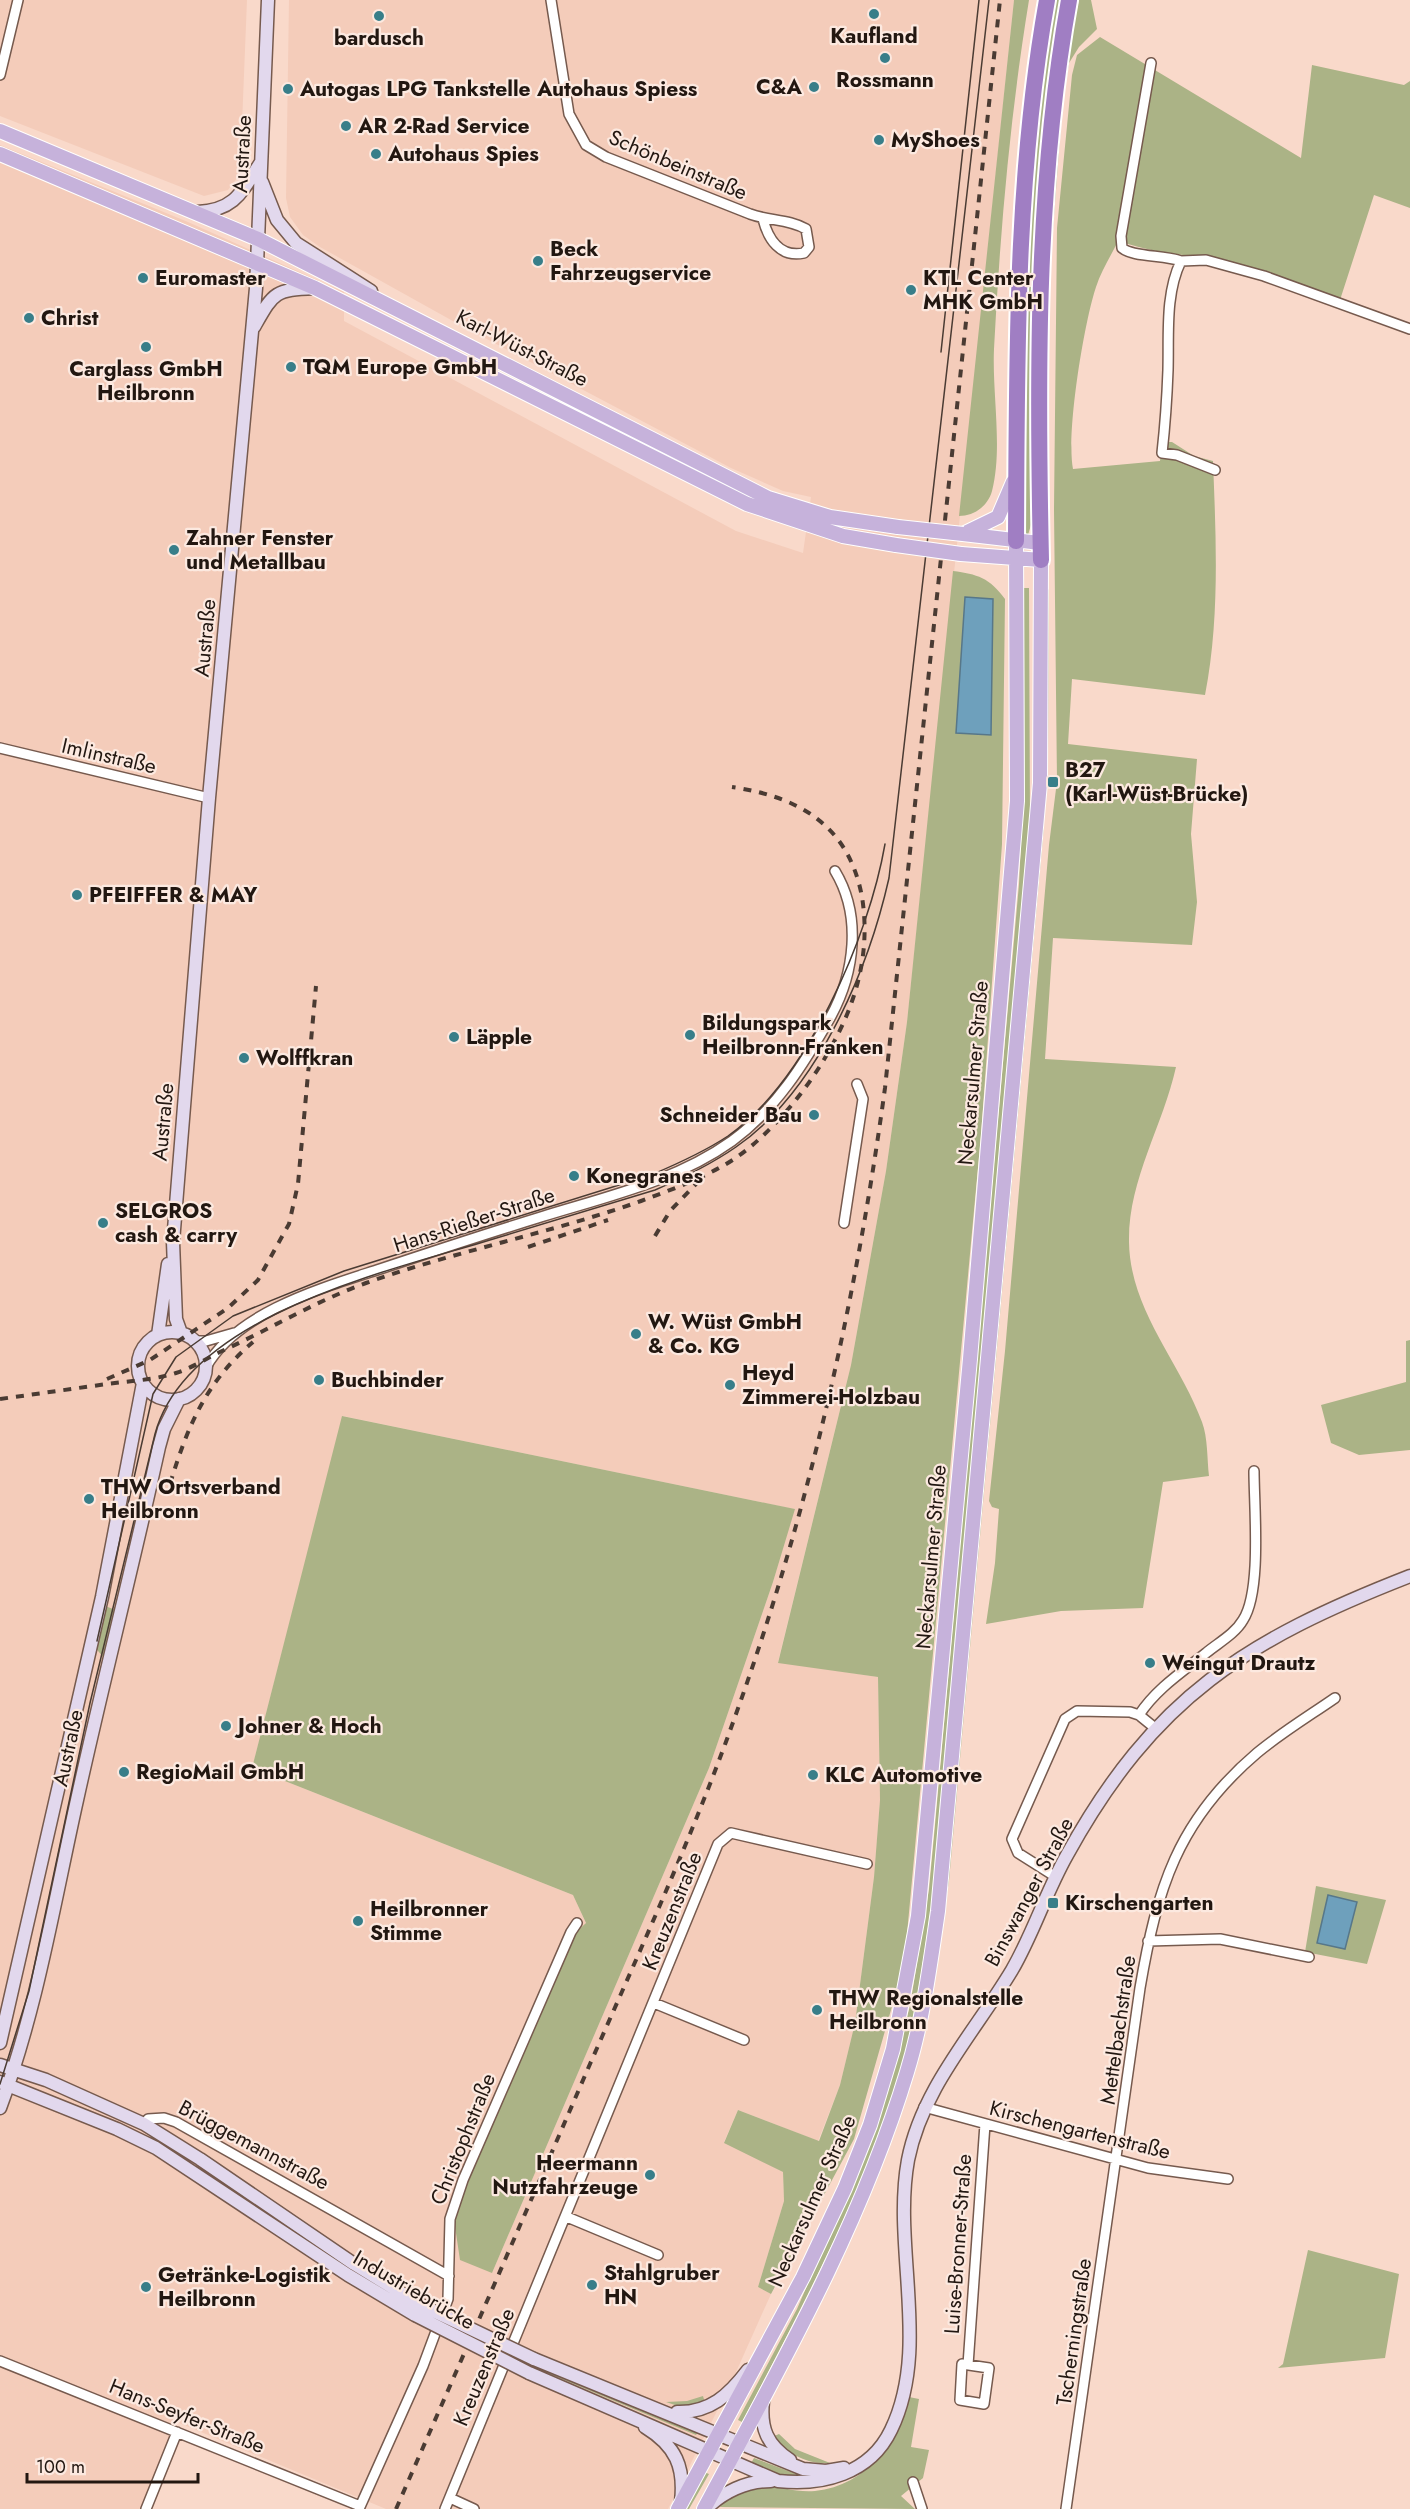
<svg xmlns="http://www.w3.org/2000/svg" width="1410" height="2509" font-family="Jost,sans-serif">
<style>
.built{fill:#f4ccba;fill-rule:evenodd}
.green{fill:#abb386}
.water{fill:#6ea0bc;stroke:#577789;stroke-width:1.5}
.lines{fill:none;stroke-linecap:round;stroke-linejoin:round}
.street-casing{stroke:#765a4e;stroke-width:12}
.secondary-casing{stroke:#765a4e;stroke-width:15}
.primary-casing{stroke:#fff;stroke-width:16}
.highway-casing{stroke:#fff;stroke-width:20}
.street{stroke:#fff;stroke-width:9}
.secondary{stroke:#e2d8ed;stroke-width:12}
.primary{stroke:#c6b2db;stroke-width:14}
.highway{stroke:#a07ec3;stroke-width:16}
.tram{stroke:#4a3b33;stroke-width:1.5}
.rail{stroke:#4a3b33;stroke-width:4;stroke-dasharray:8 8;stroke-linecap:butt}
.secondary-bridge-casing{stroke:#765a4e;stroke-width:15;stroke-linecap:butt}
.primary-bridge-casing{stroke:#fff;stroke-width:16;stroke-linecap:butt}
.secondary-bridge{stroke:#e2d8ed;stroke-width:12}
.primary-bridge{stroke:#c6b2db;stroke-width:14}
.poi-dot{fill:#387e89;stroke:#fce9e0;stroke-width:2}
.labels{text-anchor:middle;stroke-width:4.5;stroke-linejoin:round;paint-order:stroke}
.poi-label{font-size:21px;font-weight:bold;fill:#221711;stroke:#fce9e0;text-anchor:start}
.street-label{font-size:21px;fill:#221711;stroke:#fce9e0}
</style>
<rect width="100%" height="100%" fill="#f9d9ca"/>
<path class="built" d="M0,0H247L240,174L228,190L204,196L0,116Z
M289,0H1014L907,1022L886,1171L851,1365L778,1662L878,1677L880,1800L874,1877L855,2023L840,2085L818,2141L738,2110L724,2142L783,2172L784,2201L758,2287L771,2294L732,2381L668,2509H386L177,2422L142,2509H0V145L188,222L344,292V321L736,531L803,553L811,497L783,491L731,468L451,320L320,247L303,235L290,217L286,198ZM343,1416L794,1509L773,1582L709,1768L492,2273L586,1923L573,1895L252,1768Z"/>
<path class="green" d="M1014,0H1029C1010,116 1000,233 994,349C992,394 1003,448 992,491C988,506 974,516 959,516Z
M1054,0H1060L1050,73L1033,518L1028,535H1025C1021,356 1029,178 1054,0Z
M1079,0H1091L1097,29L1079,47L1069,63L1063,99L1049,281L1048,465L1045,308L1058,120L1068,50Z
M1100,37L1301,158L1312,65L1404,85L1410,81V208L1374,195L1340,300L1206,256C1175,256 1147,250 1118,241C1111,256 1101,271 1096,287C1084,323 1066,433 1073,469L1160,461L1162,442H1172L1194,456L1213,461C1216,539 1220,618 1205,695L1072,679L1068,744L1197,759L1191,834L1197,902L1192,945L1053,938L1045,1059L1176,1067C1163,1126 1128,1180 1129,1242C1130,1310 1180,1362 1202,1422C1208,1438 1207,1459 1209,1476L1163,1482L1143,1608L1061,1611L986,1624L995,1563L999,1509L992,1507L989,1501L1005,1351L1049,845L1057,781L1054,510L1057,228L1072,75L1077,55Z
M953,571C977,574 990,578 1005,599L1002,844L981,1135L907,1934L897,1989L854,2139L771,2294L758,2287L784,2201L783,2172L724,2143L738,2110L819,2141L840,2085L855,2023L874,1877L880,1800L878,1677L778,1663L851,1365L886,1171L907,1022Z
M1024,588H1029L1030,822L932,1901C923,1959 916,2019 899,2075C861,2198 801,2309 742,2422L738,2420L797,2309L880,2116L910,2006L929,1889L935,1825L1019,884L1023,801Z
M1047,588L1049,590L1048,754L1046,742Z
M1044,826L949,1881L926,2026L1041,838Z
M1410,1340V1450L1359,1455L1331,1443L1321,1405L1406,1382V1341Z
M342,1416L795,1509L773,1582L709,1768L492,2273L460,2260L454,2220L466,2183L574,1934L586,1923L573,1895L252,1768Z
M102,1605L116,1610L103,1657L94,1646Z
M1316,1886L1386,1900L1367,1964L1305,1952Z
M1308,2250L1399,2274L1385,2358L1278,2368L1283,2364Z
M524,2359L699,2430L696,2435L523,2363Z
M703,2396L705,2403L681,2407L666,2402L687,2401Z
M909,2397L919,2399L911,2447L929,2450L923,2478L901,2496L915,2509L720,2507L729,2491C738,2488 748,2484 756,2484C776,2485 795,2493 815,2491C868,2485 896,2443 909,2397Z
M779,2434L795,2449L830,2463C806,2465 788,2453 772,2437Z
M754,2458L796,2474L797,2477L782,2475L750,2465Z
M704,2472L709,2474L689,2509H684Z"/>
<path class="water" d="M965,597L993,599L991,735L956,733Z
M1328,1895L1357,1902L1345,1949L1317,1943Z"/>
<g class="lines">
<defs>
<path id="street" d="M551,0L569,114L586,145L606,157L750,214C769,221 789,219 806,229L809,247L804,253C780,258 768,239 763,219
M1151,63L1121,236L1122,248C1132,257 1165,255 1181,261C1165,294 1169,334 1168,370C1167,398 1165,426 1162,453L1177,455L1215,470
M0,75L18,0
M1181,261L1206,260L1264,276L1410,329
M0,748L209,798
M844,1223L863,1099L857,1084
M194,1341H206L234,1333
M206,1367C237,1312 322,1288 380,1269C434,1251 489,1233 544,1216C609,1196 676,1181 732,1141C776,1109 804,1064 830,1018C855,973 862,916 835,871
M1139,1715C1156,1689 1182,1672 1206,1653C1218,1643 1235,1634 1243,1620C1262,1591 1254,1507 1254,1471
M1056,1877L1018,1853L1012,1839L1065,1719L1077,1711L1130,1712L1139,1715L1155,1728
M1148,1941L1220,1939L1309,1957
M654,2003L744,2040
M924,2107L1148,2168L1228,2179
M144,2124L148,2119L164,2118L176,2122L449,2276
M567,2217L658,2255
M0,2361L360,2506
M962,2364L989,2368L984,2404L960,2400Z
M968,2365L985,2124
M913,2482L922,2509
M450,2498L474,2509
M146,2509L177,2432
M359,2509L423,2366L448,2299L450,2219L463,2180L571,1932L577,1923
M445,2509L718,1844L731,1833L867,1864
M1066,2509L1140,1988C1157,1889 1177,1821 1257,1753C1281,1733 1309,1716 1335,1698"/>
<path id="secondary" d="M262,182L277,220L296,243L371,291
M198,212C236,210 242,191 261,162
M254,327C274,292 274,290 315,288
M138 1366a34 34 0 1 1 68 0a34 34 0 1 1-68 0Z
M181,1333L176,1319L173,1242L209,798L256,288L268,0
M158,1335L168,1264
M0,2043L102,1597L143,1383
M0,2065L46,2080L144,2124L200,2159L354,2264L421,2305
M0,2082L117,2129L156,2148L348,2275L415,2315
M0,2108C37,2009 54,1903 77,1800C103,1682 133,1565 159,1447L164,1429L179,1399
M534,2359L803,2469L826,2471L844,2468
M529,2373L778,2481C822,2486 870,2474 891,2430C931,2348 892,2247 908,2160C922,2088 975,2032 1012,1970C1033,1934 1046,1892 1067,1855C1154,1697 1246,1640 1410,1576
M763,2401C760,2428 767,2445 790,2460
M677,2412C710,2413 729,2395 748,2370
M645,2427C676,2446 685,2467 681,2502
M706,2509C723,2492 746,2481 771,2481"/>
<path id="primary" d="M0,131L258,239L768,498L830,517L898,527
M0,154L315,288L747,504L843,536L896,545
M963,534L998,517L1013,482
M963,534L1040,543
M678,2509L803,2277L845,2188L870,2125L893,2049L918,1916L970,1359L1017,801L1016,541
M704,2509C779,2369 861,2225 907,2072C923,2020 930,1965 938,1911L1040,783L1041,560L961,554"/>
<path id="highway" d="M1016,541C1017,360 1015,178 1047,0
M1041,560C1037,374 1036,184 1069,0"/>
</defs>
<use href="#street" class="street-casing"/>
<use href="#secondary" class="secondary-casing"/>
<use href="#primary" class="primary-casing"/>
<use href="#highway" class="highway-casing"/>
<use href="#street" class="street"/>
<use href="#secondary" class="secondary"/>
<use href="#primary" class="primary"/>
<use href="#highway" class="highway"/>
<path class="tram" d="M941,352L979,0
M97,1641L153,1394L176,1357L233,1316L344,1271L651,1175C677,1164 704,1152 728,1136C807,1080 869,937 885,844
M0,2084L29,1991L90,1703L155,1434C186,1319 379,1273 480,1243C539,1225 597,1207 655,1190C683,1178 710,1165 736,1147C817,1091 868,971 889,878L989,0"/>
<path class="rail" d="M655,1236L670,1211L698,1182
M528,1247L608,1220
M107,1379L150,1360L228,1308L258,1280L289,1224L298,1184L316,986
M0,1399C36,1394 71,1389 107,1384C130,1381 154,1380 176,1373C192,1368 207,1358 222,1351C270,1329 316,1301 366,1283C456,1251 551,1233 641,1201C678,1187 719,1173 749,1148C784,1119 815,1079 836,1038C859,994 870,947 862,897C849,826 800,797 732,787
M170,1484C188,1425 206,1382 253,1342
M396,2509C461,2361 526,2212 590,2064C641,1948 694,1833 736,1714C809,1511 856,1301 885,1088L1000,0"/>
<defs>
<path id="secondary-bridge" d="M421,2305L534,2359
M415,2315L529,2373"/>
<path id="primary-bridge" d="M898,527L963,534
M896,545L961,554"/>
</defs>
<use href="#secondary-bridge" class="secondary-bridge-casing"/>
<use href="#primary-bridge" class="primary-bridge-casing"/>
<use href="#secondary-bridge" class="secondary-bridge"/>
<use href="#primary-bridge" class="primary-bridge"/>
</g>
<g class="poi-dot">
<circle cx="874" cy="14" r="6"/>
<circle cx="379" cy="16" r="6"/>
<circle cx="885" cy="58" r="6"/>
<circle cx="814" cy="87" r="6"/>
<circle cx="288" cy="89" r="6"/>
<circle cx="346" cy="126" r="6"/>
<circle cx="879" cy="140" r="6"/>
<circle cx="376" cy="154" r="6"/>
<circle cx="538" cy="261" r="6"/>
<circle cx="143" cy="278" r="6"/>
<circle cx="911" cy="290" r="6"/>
<circle cx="29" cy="318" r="6"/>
<circle cx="146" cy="347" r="6"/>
<circle cx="291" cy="367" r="6"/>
<circle cx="174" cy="550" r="6"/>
<rect x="1047" y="776" width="12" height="12" rx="3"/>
<circle cx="77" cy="895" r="6"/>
<circle cx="690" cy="1035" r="6"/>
<circle cx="454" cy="1037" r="6"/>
<circle cx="244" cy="1058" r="6"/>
<circle cx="814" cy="1115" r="6"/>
<circle cx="574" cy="1176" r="6"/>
<circle cx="103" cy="1223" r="6"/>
<circle cx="636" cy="1334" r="6"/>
<circle cx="319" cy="1380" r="6"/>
<circle cx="730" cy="1385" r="6"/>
<circle cx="89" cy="1499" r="6"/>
<circle cx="1150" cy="1663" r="6"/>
<circle cx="226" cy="1726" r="6"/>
<circle cx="124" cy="1772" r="6"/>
<circle cx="813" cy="1775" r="6"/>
<rect x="1047" y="1897" width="12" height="12" rx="3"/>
<circle cx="358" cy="1921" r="6"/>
<circle cx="817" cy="2010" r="6"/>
<circle cx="650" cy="2175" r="6"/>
<circle cx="592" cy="2285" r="6"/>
<circle cx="146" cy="2287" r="6"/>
</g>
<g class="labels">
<g class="poi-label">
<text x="874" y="43" text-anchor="middle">Kaufland</text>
<text x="379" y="45" text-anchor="middle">bardusch</text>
<text x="885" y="87" text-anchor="middle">Rossmann</text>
<text x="802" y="94" text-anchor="end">C&amp;A</text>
<text x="300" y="96">Autogas LPG Tankstelle Autohaus Spiess</text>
<text x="358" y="133">AR 2-Rad Service</text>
<text x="891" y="147">MyShoes</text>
<text x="388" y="161">Autohaus Spies</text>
<text x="550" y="256">Beck<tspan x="550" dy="24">Fahrzeugservice</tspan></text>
<text x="155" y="285">Euromaster</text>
<text x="923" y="285">KTL Center<tspan x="923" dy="24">MHK GmbH</tspan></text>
<text x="41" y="325">Christ</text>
<text x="303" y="374">TQM Europe GmbH</text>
<text x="146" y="376" text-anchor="middle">Carglass GmbH<tspan x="146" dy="24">Heilbronn</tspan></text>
<text x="186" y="545">Zahner Fenster<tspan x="186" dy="24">und Metallbau</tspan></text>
<text x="1065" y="777">B27<tspan x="1065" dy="24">(Karl-Wüst-Brücke)</tspan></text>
<text x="89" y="902">PFEIFFER &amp; MAY</text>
<text x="702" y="1030">Bildungspark<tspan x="702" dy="24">Heilbronn-Franken</tspan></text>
<text x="466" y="1044">Läpple</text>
<text x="256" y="1065">Wolffkran</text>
<text x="802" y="1122" text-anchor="end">Schneider Bau</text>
<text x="586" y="1183">Konegranes</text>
<text x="115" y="1218">SELGROS<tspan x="115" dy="24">cash &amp; carry</tspan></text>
<text x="648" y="1329">W. Wüst GmbH<tspan x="648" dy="24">&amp; Co. KG</tspan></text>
<text x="742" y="1380">Heyd<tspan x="742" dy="24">Zimmerei-Holzbau</tspan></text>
<text x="331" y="1387">Buchbinder</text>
<text x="101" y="1494">THW Ortsverband<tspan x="101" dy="24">Heilbronn</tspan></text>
<text x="1162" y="1670">Weingut Drautz</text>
<text x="238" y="1733">Johner &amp; Hoch</text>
<text x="136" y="1779">RegioMail GmbH</text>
<text x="825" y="1782">KLC Automotive</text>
<text x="1065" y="1910">Kirschengarten</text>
<text x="370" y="1916">Heilbronner<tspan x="370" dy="24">Stimme</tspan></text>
<text x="829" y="2005">THW Regionalstelle<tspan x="829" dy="24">Heilbronn</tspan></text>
<text x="638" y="2170" text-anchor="end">Heermann<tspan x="638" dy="24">Nutzfahrzeuge</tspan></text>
<text x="604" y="2280">Stahlgruber<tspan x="604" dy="24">HN</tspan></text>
<text x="158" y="2282">Getränke-Logistik<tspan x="158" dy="24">Heilbronn</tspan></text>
</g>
<g class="street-label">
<text transform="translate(242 154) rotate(-87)" y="7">Austraße</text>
<text transform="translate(678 165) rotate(23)" y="7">Schönbeinstraße</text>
<text transform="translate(522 348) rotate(27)" y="7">Karl-Wüst-Straße</text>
<text transform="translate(205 638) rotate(-85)" y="7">Austraße</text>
<text transform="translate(109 756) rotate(13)" y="7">Imlinstraße</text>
<text transform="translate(973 1073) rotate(-85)" y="7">Neckarsulmer Straße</text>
<text transform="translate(163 1122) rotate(-85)" y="7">Austraße</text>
<text transform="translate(474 1220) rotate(-18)" y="7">Hans-Rießer-Straße</text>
<text transform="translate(931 1557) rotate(-85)" y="7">Neckarsulmer Straße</text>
<text transform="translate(68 1748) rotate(-78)" y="7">Austraße</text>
<text transform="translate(1029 1892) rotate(-62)" y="7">Binswanger Straße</text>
<text transform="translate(672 1911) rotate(-68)" y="7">Kreuzenstraße</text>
<text transform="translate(1118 2030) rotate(-82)" y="7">Mettelbachstraße</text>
<text transform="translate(1080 2130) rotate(14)" y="7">Kirschengartenstraße</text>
<text transform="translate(463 2139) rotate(-68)" y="7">Christophstraße</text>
<text transform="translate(254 2145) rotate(28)" y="7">Brüggemannstraße</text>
<text transform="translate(812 2201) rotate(-66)" y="7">Neckarsulmer Straße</text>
<text transform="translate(958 2244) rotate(-86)" y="7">Luise-Bronner-Straße</text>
<text transform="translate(414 2290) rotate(30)" y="7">Industriebrücke</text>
<text transform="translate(1074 2332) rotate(-82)" y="7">Tscherningstraße</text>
<text transform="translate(484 2367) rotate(-67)" y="7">Kreuzenstraße</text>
<text transform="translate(187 2416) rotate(22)" y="7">Hans-Seyfer-Straße</text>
</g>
</g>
<path d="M27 2473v9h171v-9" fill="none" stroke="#221711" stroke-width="3"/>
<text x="36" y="2473" font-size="18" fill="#221711" stroke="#fce9e0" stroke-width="4.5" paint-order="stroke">100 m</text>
</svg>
